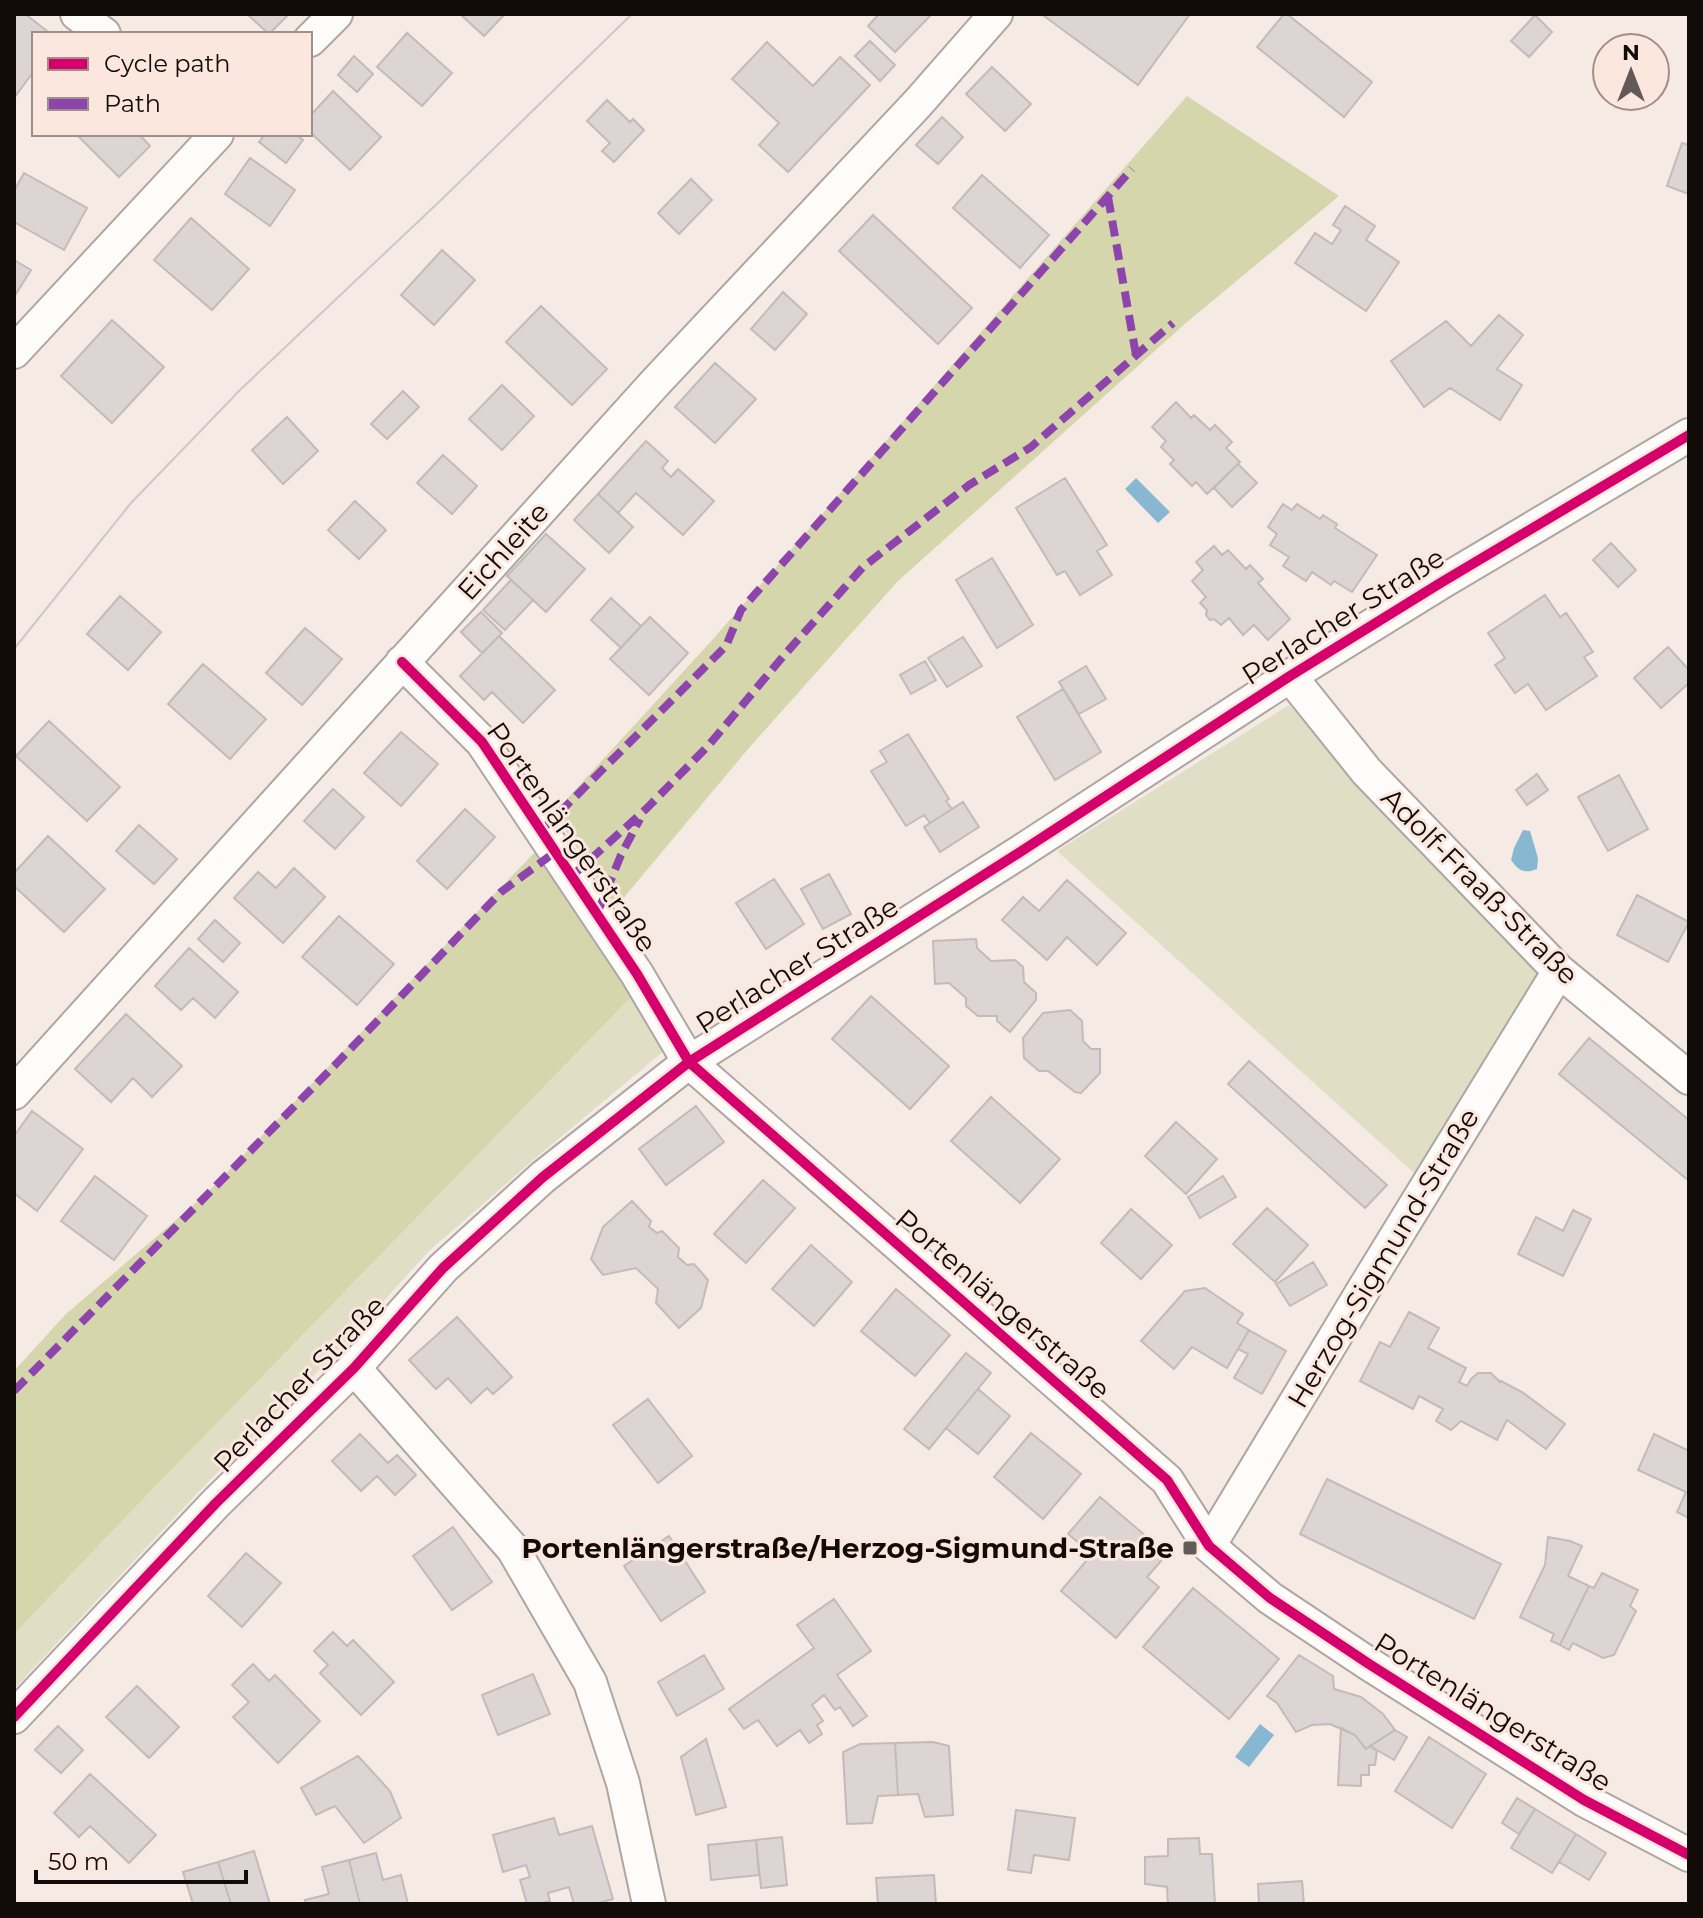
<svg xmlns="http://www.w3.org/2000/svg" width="1703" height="1918" font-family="Montserrat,sans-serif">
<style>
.green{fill:#e0dec4}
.forest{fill:#d5d6ac}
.water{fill:#88b7d2}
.building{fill:#ddd5d4;stroke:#c2bbba;stroke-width:2}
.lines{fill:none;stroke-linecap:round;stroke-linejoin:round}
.minor-casing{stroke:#afa6a2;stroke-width:36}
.minor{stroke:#fefcfb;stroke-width:32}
.tram{stroke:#cbc8c6;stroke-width:2}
.quiet{stroke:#8e44ad;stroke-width:8;stroke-dasharray:16 8;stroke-linecap:butt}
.cycleway-casing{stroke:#fbe7de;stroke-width:15}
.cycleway{stroke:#d6006c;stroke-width:10}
.poi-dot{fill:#615a56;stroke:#fbe7de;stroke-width:3}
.labels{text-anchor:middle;stroke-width:6;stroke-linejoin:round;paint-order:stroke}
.street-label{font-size:28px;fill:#120c09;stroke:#fbe7de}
.poi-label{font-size:28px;font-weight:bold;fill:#120c09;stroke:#fbe7de;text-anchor:end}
</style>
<rect width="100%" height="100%" fill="#f5eae4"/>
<path class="green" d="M1289,705L1367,793L1537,972L1415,1174L1057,851Z
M632,996L665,1050L532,1161L429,1251L336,1353L204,1486L14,1689V1634L145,1497Z"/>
<path class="forest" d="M1187,96L1339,196L1187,322L898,581L748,749L616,907L554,813L714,638Z
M535,852L632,996L145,1497L14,1634V1371L66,1314L204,1196Z"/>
<path class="water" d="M1136,478L1170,512L1158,523L1125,489Z
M1523,830L1530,831L1538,858L1537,869C1524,874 1519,871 1511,860L1514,848Z
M1260,1724L1274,1735L1249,1767L1235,1757Z"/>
<path class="building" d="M14,14H25L51,34H34V71L14,98Z
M247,14H289L269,34Z
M460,14H505L484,36Z
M879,14H932L895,52L868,26Z
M1046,14H1190L1138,85L1044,16Z
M1284,14H1287L1372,82L1344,117L1257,47Z
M1535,15L1552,32L1529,57L1511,41Z
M407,33L452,73L422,106L377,67Z
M870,41L895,65L880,81L855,56Z
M767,42L813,86L840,57L870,85L788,172L759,145L779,123L732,79Z
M354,56L373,74L357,92L338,75Z
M992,67L1031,104L1005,131L966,94Z
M333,91L381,137L350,170L310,132V116Z
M607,100L630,122L633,119L644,130L614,162L602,151L610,143L587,121Z
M942,117L963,137L938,164L916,145Z
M76,134H139L150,146L119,177Z
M265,134H295L303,140L286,163L259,142Z
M1682,143L1689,145V194L1667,186Z
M250,158L295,190L270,226L225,194Z
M24,173L87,208L64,250L14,222V191Z
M982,175L1049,235L1020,268L953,208Z
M691,179L712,200L679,234L658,213Z
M1345,206L1375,226L1366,240L1399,262L1366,311L1295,263L1315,233L1332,244L1341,230L1333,225Z
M873,215L972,308L938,344L839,251Z
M191,218L249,269L212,310L154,260Z
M442,250L475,280L434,325L401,295Z
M14,260L31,270L14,297Z
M783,292L807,314L775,350L751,329Z
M541,306L607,369L572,405L506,342Z
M1499,315L1523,335L1497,369L1522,385L1500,420L1450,388L1424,407L1391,361L1446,321L1471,346Z
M112,320L164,367L112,423L61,376Z
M715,363L756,399L715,443L675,407Z
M502,385L534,416L502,450L469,419Z
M403,391L419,407L387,439L371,424Z
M1176,402L1191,418L1194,415L1210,430L1215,425L1232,442L1226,448L1240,462L1207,494L1196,482L1192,486L1170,464L1174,460L1161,447L1166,441L1152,427Z
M287,417L318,451L283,484L252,450Z
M646,441L668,461L662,468L671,477L678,469L714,501L683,535L636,493L618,513L598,494Z
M443,455L477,486L452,514L417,483Z
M1238,464L1257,483L1232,507L1214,488Z
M1065,478L1107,545L1097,551L1112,575L1080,595L1065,571L1057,575L1016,508Z
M598,494L633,527L609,553L574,520Z
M355,501L386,530L359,559L328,530Z
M1283,504L1292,510L1297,504L1320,519L1323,515L1337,524L1335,528L1377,555L1352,592L1334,581L1331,585L1312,572L1306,581L1283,566L1289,557L1270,545L1277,534L1268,527Z
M546,534L585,569L546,612L507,576Z
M1611,543L1636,570L1618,587L1593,560Z
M1214,546L1222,555L1228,550L1246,569L1250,565L1263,579L1258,583L1290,619L1268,640L1254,625L1243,635L1229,618L1221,625L1214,619L1210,620L1206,615L1207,610L1200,603L1206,597L1192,581L1203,570L1196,562Z
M992,558L1033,625L997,648L956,580Z
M511,580L533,600L505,630L483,610Z
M1545,595L1560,617L1566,613L1593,652L1584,657L1597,676L1546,710L1528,684L1515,693L1495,665L1505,658L1488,633Z
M120,596L161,632L128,670L87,634Z
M611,598L641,626L621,648L591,620Z
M481,612L502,633L482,653L461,632Z
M650,617L688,653L649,695L610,659Z
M305,628L342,659L302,705L266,673Z
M499,636L555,690L523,723L492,692L484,700L460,676Z
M963,637L982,666L947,687L928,658Z
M1668,647L1689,670V683L1661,708L1634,678Z
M925,661L936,680L911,694L900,675Z
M203,664L266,719L230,759L168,704Z
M1086,666L1106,699L1079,714L1059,682Z
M1063,689L1101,752L1055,780L1017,717Z
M49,721L120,787L87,821L16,756Z
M401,732L438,764L401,806L364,773Z
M908,734L949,799L946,801L952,809L930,823L924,815L906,826L871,771L887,762L880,751Z
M1537,774L1548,790L1527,805L1516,790Z
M1619,775L1648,829L1608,851L1578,797Z
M333,789L364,817L335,849L304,821Z
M963,802L979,827L940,852L924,827Z
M465,809L495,837L447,889L417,861Z
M139,825L177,859L154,884L116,851Z
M48,836L105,889L64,932L14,886V873Z
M294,868L325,897L283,943L234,898L258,872L276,888Z
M829,874L851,914L823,929L801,889Z
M774,879L804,924L766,949L736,903Z
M1067,880L1126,933L1097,965L1067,937L1047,960L1002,920L1023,897L1039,911Z
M1637,895L1689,922L1668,962L1617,935Z
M339,916L394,964L357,1005L302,957Z
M215,920L240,943L223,962L198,939Z
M976,939L977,948L991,961L1015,960L1023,967L1024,982L1036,993V1000L1010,1032L997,1021V1016H978L966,1006V998L949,983L935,984L933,941Z
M189,948L238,992L215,1018L193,998L181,1010L155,986Z
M871,996L949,1066L910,1109L832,1039Z
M1070,1010L1082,1021L1083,1041L1091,1049H1100V1073L1081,1093L1075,1092L1048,1071H1039L1024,1058L1023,1038L1043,1013Z
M126,1014L182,1066L152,1097L133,1078L111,1102L75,1069Z
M1589,1038L1689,1120V1181L1559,1074Z
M1249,1061L1387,1185L1365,1208L1228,1084Z
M991,1097L1060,1159L1020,1203L951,1141Z
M696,1106L724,1142L666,1185L639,1149Z
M32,1111L83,1149L37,1211L14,1193V1136Z
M1176,1122L1217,1159L1186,1194L1145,1156Z
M95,1176L147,1216L114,1260L61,1221Z
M1223,1176L1236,1197L1200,1218L1188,1197Z
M763,1180L795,1208L746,1263L714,1234Z
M632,1201L651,1221L649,1227L657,1233L662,1231L679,1248L678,1257L687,1265L694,1264L708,1280L701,1308L679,1328L656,1303L658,1289L636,1268L603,1275L591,1259L603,1227Z
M1267,1208L1308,1245L1275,1282L1233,1244Z
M1131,1209L1172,1245L1141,1279L1101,1243Z
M1573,1210L1591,1219L1563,1276L1518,1254L1536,1217L1563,1231Z
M811,1245L852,1282L814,1326L772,1289Z
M1313,1262L1327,1285L1290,1306L1276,1284Z
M1205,1288L1243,1314L1237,1323L1249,1330L1227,1368L1192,1347L1174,1369L1141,1341L1185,1291Z
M896,1289L950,1335L915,1376L861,1331Z
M1409,1312L1439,1328L1428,1348L1466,1368L1459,1382L1467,1386L1471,1379L1478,1373H1491L1500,1382L1501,1381L1522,1392L1565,1424L1546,1449L1507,1420L1497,1440L1461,1421L1451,1430L1436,1421L1443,1409L1419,1396L1413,1409L1360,1381L1380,1342L1390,1347Z
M457,1317L512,1377L493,1394L487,1388L471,1403L448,1378L436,1389L409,1360Z
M1249,1330L1286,1351L1262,1394L1234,1378L1248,1354L1238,1349Z
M966,1353L991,1373L929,1449L904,1429Z
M978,1389L1010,1416L978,1454L946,1428Z
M648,1399L692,1456L658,1483L613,1425Z
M1031,1433L1081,1474L1043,1519L994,1477Z
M360,1434L388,1463L397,1455L416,1475L395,1495L377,1476L361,1491L332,1461Z
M1654,1434L1689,1451V1521L1687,1517L1677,1512L1686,1492L1638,1470Z
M1327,1479L1501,1564L1474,1619L1300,1534Z
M1100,1497L1167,1554L1147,1577L1159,1587L1116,1638L1061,1591L1092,1554L1068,1534Z
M453,1527L492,1582L452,1610L413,1556Z
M669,1536L705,1592L661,1621L624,1566Z
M1548,1537L1570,1541L1582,1546L1568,1576L1589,1586L1560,1645L1551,1641L1554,1634L1520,1617L1545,1565Z
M246,1553L281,1583L242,1627L208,1596Z
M1602,1573L1638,1590L1630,1606L1636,1611L1614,1655L1603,1658L1573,1643L1569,1650L1560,1645L1589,1586L1594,1588Z
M1193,1588L1279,1659L1229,1719L1143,1647Z
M834,1599L871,1651L837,1675L867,1716L853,1726L840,1707L835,1710L824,1695L812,1705L823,1721L817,1725L822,1734L809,1743L800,1730L777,1746L758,1720L744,1729L729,1709L814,1648L797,1625Z
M333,1632L347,1646L353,1640L394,1682L361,1715L320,1673L328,1665L314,1651Z
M704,1655L724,1689L677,1716L658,1682Z
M1299,1655L1333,1676L1334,1689L1361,1697L1383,1714L1395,1730L1366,1749L1355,1735L1330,1724L1312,1725L1296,1732L1277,1703L1267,1696Z
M253,1664L269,1681L275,1675L320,1721L278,1763L233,1717L249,1702L232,1685Z
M533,1674L550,1714L498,1735L482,1695Z
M137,1686L179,1727L149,1758L106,1717Z
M58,1726L83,1750L61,1773L35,1750Z
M1341,1728L1355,1735L1366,1749L1370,1746L1377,1751L1375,1765H1369V1775H1361V1786L1338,1785Z
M1395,1730L1407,1737L1394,1760L1370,1746Z
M1429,1737L1486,1774L1452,1828L1395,1791Z
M706,1739L726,1807L696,1815L681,1757Z
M933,1742L949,1746L953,1815L925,1817L918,1794L898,1795L895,1743Z
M895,1743L898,1795L878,1796L872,1823L847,1824L843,1752L860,1744Z
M358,1756L390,1791L401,1818L364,1843L335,1806L316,1815L301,1788Z
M90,1774L156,1835L129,1863L90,1826L79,1837L54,1813Z
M1517,1798L1535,1809L1519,1834L1502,1823Z
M1535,1809L1576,1834L1552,1873L1511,1848Z
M1016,1810L1075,1818L1069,1860L1034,1855L1031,1873L1008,1870Z
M554,1818L559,1835L592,1826L613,1899L595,1904H574L569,1887L548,1893L550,1901L539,1904H527L520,1880L530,1877L526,1865L503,1872L493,1835Z
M1576,1834L1606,1853L1589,1880L1559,1862Z
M782,1837L787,1885L761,1888L756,1840Z
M1199,1838L1200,1854H1212L1215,1904H1168L1167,1887L1145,1884V1857L1168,1856V1839Z
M756,1840L759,1875L711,1880L708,1845Z
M254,1851L270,1904H231L218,1862Z
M376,1853L383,1880L401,1875L408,1904H360L349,1860Z
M349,1860L360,1904H306L305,1900L329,1894L322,1867Z
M218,1862L231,1904H193L183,1872Z
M934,1875L936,1904H878L876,1878Z
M1302,1881L1304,1904H1259L1258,1884Z"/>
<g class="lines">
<defs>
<path id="minor" d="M77,14L104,34
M310,40L336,14
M14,352L217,134
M402,662L482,742L637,974L689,1062L1167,1480L1209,1546L1270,1598L1369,1664L1584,1800L1689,1855
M1290,676L1367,772L1559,971L1689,1078
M14,1093L655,383L918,103L996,14
M354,1368L513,1549L590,1682L623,1783L649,1904
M1209,1546L1365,1287L1559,971
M14,1717L216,1503L354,1368L443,1268L543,1177L689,1062L1017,854L1290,676L1442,582L1689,435"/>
</defs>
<use href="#minor" class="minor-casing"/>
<use href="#minor" class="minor"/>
<path class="tram" d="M14,649L131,503L241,389L441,200L632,14"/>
<path class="quiet" d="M1108,197L1136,355
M542,830L726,646L741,610L1132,169
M572,876L646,809L708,746L786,653L863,567L969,485L1031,447L1173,323
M597,914L621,855L640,819
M14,1391L336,1064L501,892L555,852"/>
<defs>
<path id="cycleway" d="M402,662L482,742L637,974L689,1062L1167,1480L1209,1546L1270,1598L1369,1664L1584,1800L1689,1855
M14,1717L216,1503L354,1368L443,1268L543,1177L689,1062L1017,854L1290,676L1442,582L1689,435"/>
</defs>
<use href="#cycleway" class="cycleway-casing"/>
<use href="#cycleway" class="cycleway"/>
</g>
<rect class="poi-dot" x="1182" y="1540" width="16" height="16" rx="4"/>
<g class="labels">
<g class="street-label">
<text transform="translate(503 551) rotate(-48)" y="10">Eichleite</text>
<text transform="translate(1343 616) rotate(-32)" y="10">Perlacher Straße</text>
<text transform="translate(572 837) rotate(55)" y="10">Portenlängerstraße</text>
<text transform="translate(1480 886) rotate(45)" y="10">Adolf-Fraaß-Straße</text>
<text transform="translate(797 965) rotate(-32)" y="10">Perlacher Straße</text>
<text transform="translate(1383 1258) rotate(-59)" y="10">Herzog-Sigmund-Straße</text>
<text transform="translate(1003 1304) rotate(41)" y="10">Portenlängerstraße</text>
<text transform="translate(299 1384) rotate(-46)" y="10">Perlacher Straße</text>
<text transform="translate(1493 1712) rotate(32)" y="10">Portenlängerstraße</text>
</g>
<g class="poi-label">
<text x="1174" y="1558">Portenlängerstraße/Herzog-Sigmund-Straße</text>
</g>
</g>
<rect width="1703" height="1918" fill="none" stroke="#120c09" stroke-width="32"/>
<rect x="32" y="32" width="280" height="104" fill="#fbe7de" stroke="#9e8f89" stroke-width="2"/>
<rect x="48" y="58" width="40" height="12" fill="#d6006c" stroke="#9e8f89" stroke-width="2"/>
<text x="104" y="72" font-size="24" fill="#120c09">Cycle path</text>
<rect x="48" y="98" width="40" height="12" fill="#8e44ad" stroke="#9e8f89" stroke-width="2"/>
<text x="104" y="112" font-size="24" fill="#120c09">Path</text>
<g transform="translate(1631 72)"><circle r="38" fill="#fbe7de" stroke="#9e8f89" stroke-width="2"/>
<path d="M0-6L14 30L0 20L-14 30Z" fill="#615a56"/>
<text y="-12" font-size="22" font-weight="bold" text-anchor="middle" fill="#120c09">N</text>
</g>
<path d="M36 1870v12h210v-12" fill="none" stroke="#120c09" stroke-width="4"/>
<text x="48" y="1870" font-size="24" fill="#120c09" stroke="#fbe7de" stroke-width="6" paint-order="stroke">50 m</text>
</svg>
